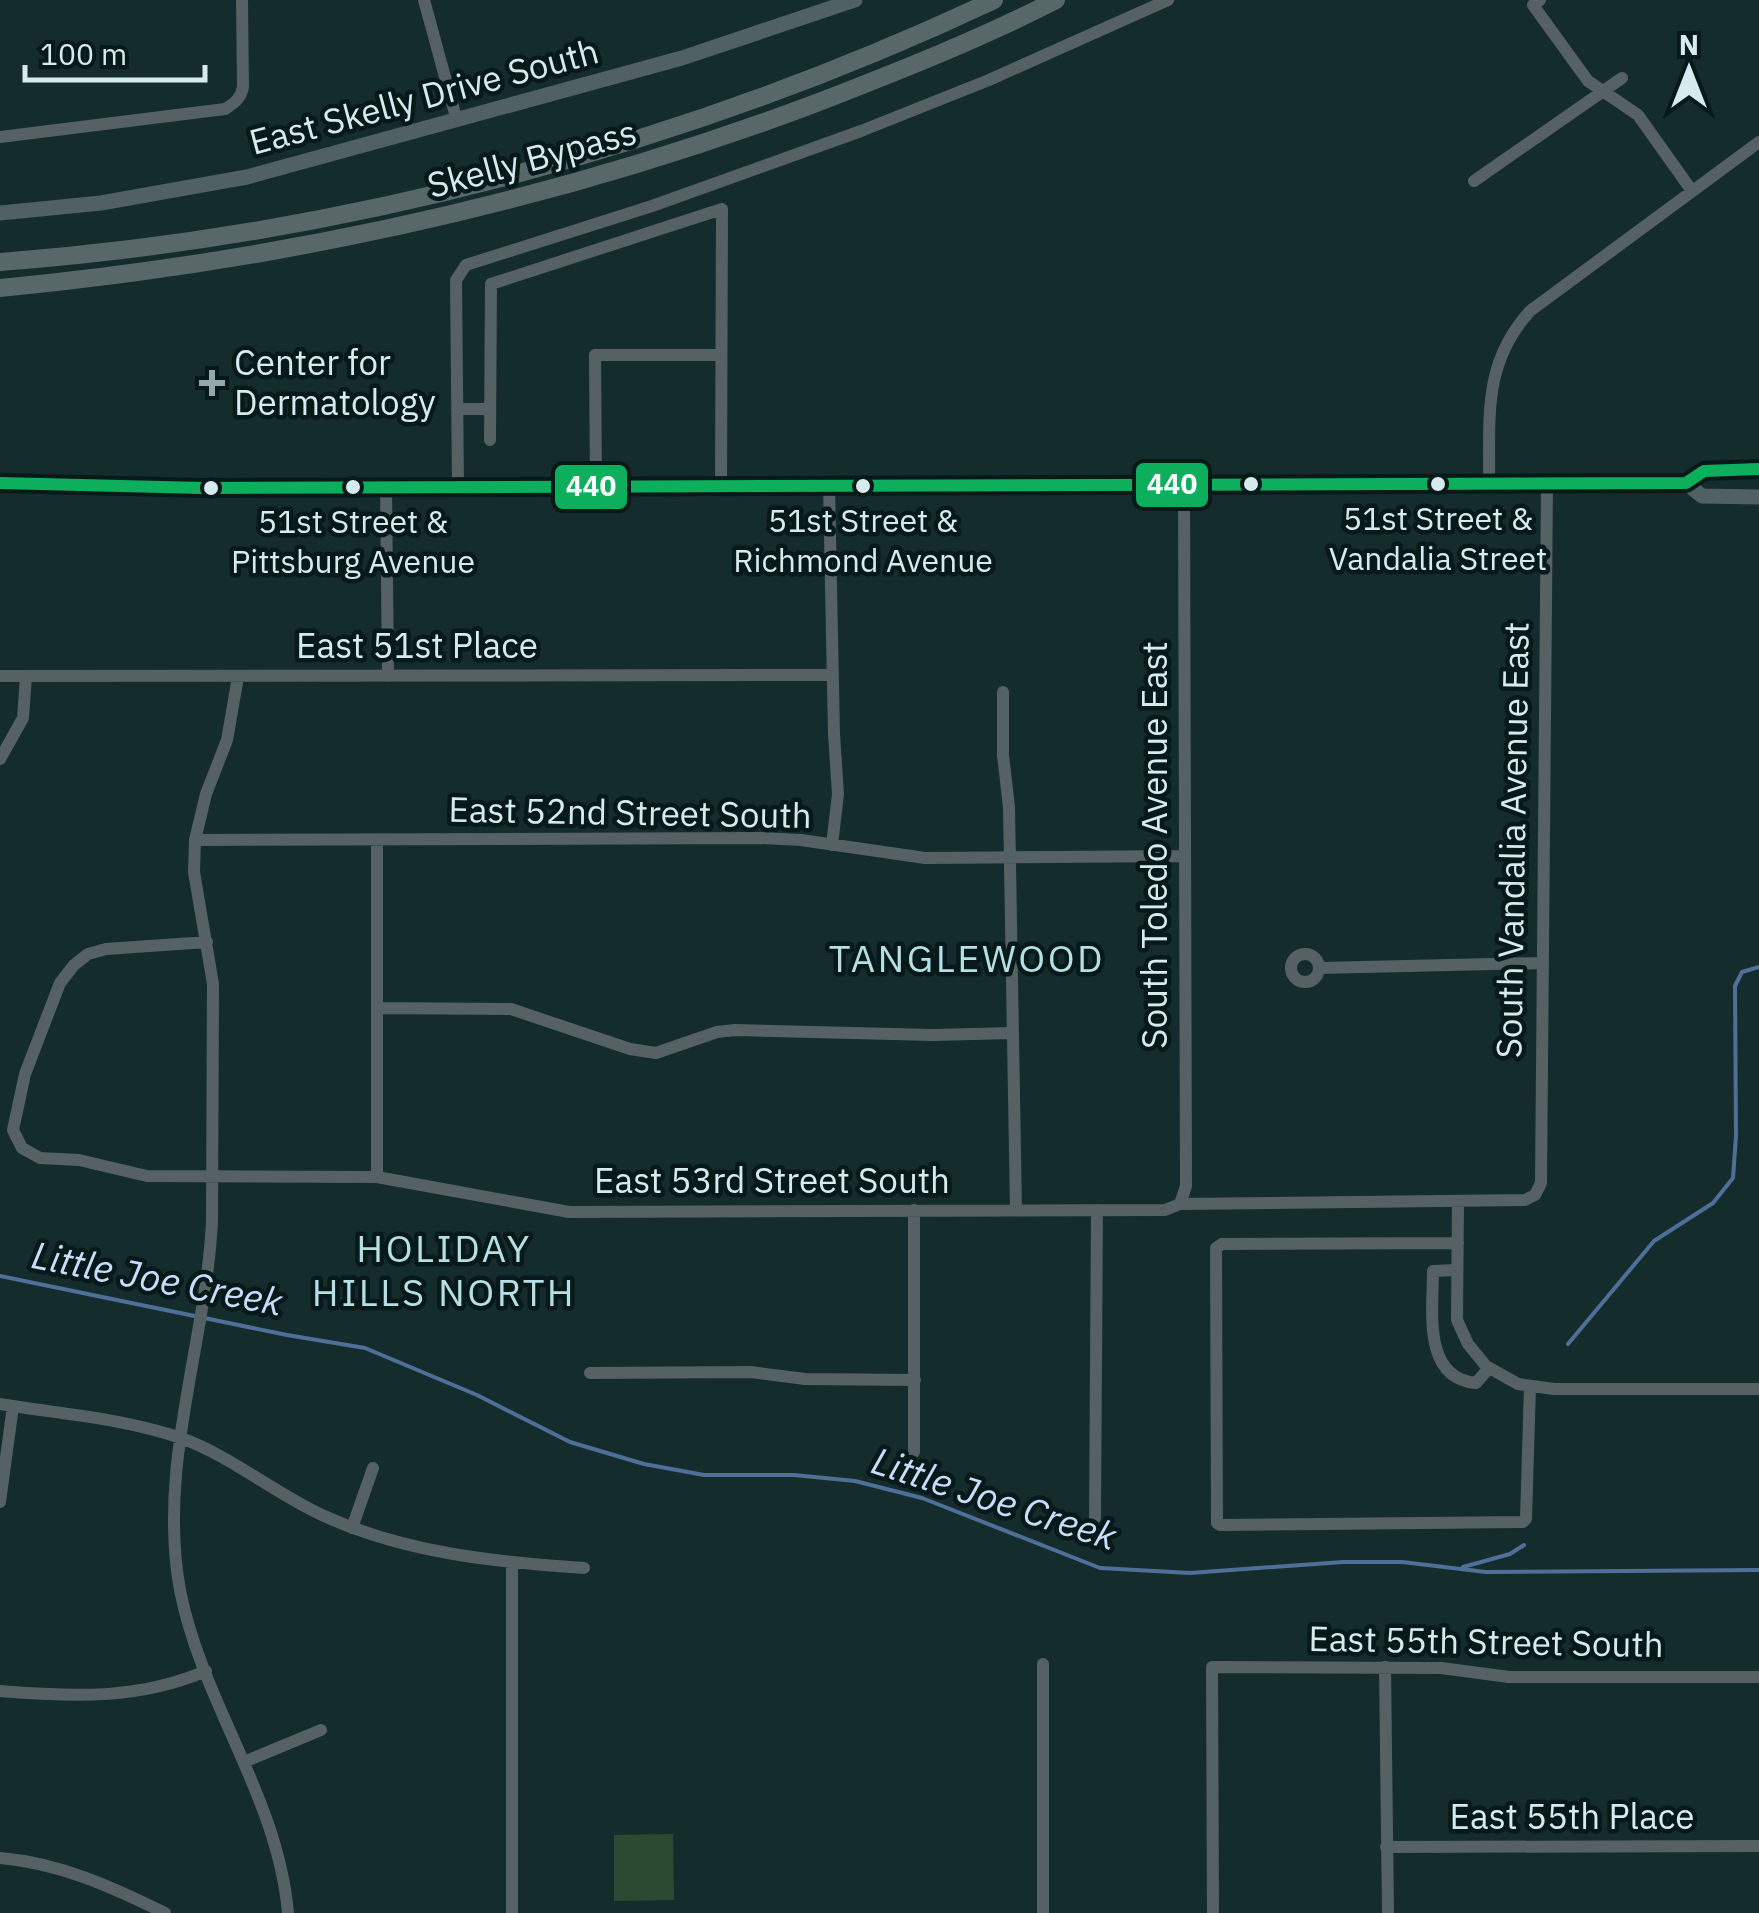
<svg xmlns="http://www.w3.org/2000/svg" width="1759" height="1913" font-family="'IBM Plex Sans',sans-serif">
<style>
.green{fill:#2a4a32}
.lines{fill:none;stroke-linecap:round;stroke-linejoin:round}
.stream{stroke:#4e6f98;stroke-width:4}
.minor{stroke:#566163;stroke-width:12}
.major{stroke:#516163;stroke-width:15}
.highway{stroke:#586869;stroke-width:18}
.bus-1-casing{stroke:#08191a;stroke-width:20}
.bus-1{stroke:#0daf5c;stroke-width:12}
.poi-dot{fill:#92a8aa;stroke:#08191a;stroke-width:4}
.bus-dot{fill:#d6ebed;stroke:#08191a;stroke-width:4}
.labels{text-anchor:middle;stroke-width:9;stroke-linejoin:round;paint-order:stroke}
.bus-label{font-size:32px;fill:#d6ebed;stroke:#08191a}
.street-label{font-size:35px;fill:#d6ebed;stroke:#08191a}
.poi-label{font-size:35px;fill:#d6ebed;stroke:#08191a;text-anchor:start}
.neighbourhood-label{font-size:38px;letter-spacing:2.5px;fill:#b5dfe3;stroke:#08191a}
.water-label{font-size:38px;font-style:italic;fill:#c8ddf9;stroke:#08191a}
.line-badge{stroke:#08191a;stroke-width:4}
.badge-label{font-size:28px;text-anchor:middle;font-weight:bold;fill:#fff}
</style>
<rect width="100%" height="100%" fill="#152c2d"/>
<path class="green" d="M673,1834L674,1900L614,1901V1835Z"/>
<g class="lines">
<path class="stream" d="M0,1276L287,1335L365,1348L477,1395L570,1442L644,1464L704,1475H794L855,1481L922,1498L1100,1568L1190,1573L1343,1562H1402L1486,1572L1759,1570
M1568,1344L1654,1241L1713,1203L1733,1178L1736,1136L1735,986L1742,972L1759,967
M1463,1567L1510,1554L1524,1545"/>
<path class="minor" d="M424,0L457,121
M1540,0L1533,5L1588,81L1638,115L1692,191
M0,137L225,109C235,103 241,98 243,87L242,0
M1474,181L1622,78
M457,409H490
M490,440L491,284L722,209L721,486
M1489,484C1490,418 1482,364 1530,311L1759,142
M386,486L388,676
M458,486L456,280L466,265L652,206L861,131L989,80L1168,0
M596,486L595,355H720
M829,486L834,734L838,794L832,845
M0,676L833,675
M238,677L227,740L206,794L195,840L194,872L213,984L212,1221C206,1344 157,1466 180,1590C202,1703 278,1797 288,1913
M1003,692V755L1009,807L1016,1210
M0,759L23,718L26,676
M195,840L761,838L801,840L925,858L1184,856
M377,841V1177
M207,942L106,949L88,954L74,965L60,983L25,1074L13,1130L22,1148L40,1158L79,1160L147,1176L377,1177L569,1212L1165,1210L1180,1204L1525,1200L1535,1195L1541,1183L1547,484
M1291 968a14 14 0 1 1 28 0a14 14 0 1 1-28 0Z
M1319,968L1542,963
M377,1008L511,1009L630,1049L656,1053L717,1032L735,1030L933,1035L1013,1033
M1458,1201L1457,1320L1468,1344L1486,1366L1518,1384L1554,1389H1759
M1180,1204L1186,1186L1184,485
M914,1210V1452
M1458,1243L1222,1244L1216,1248L1217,1523L1220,1525L1523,1522L1526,1519L1530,1386
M1457,1270L1433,1271C1433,1310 1422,1378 1476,1383L1489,1368
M590,1373L751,1372L805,1379L915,1380
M0,1404C60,1414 123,1418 181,1438C231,1456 274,1493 322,1515C404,1553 495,1562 584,1568
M0,1502L13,1406
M1095,1518L1097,1210
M352,1528L373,1468
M1385,1667L1388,1913
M0,1691C72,1697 138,1700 206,1671
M244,1762L321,1730
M1386,1847L1759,1846
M0,1858C60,1863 112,1887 165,1913
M512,1913V1563
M1043,1913V1664
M1213,1913L1212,1667L1441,1668L1509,1677H1759"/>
<path class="major" d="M0,213L101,203L247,177L682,58L855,0
M0,483L202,488L1686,483L1704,471L1759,469
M1686,483L1702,496L1759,497"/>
<path class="highway" d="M0,262C342,236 684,146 994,0
M0,288C282,261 554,202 819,102C899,71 980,39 1056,0"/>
<defs>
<path id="bus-1" d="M0,483L202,488L1686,483L1704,471L1759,469"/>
</defs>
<use href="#bus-1" class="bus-1-casing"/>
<use href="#bus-1" class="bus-1"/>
</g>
<path class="poi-dot" d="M207 368h10v10h10v10h-10v10h-10v-10h-10v-10h10z"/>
<g class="bus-dot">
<circle cx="1251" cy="484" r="9"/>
<circle cx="1438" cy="484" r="9"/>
<circle cx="863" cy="486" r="9"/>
<circle cx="353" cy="487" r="9"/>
<circle cx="211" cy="488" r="9"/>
</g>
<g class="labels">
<g class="bus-label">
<text x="1438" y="530">51st Street &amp;<tspan x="1438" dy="40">Vandalia Street</tspan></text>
<text x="863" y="532">51st Street &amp;<tspan x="863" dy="40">Richmond Avenue</tspan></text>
<text x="353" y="533">51st Street &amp;<tspan x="353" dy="40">Pittsburg Avenue</tspan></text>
</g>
<g class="street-label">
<text transform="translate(424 97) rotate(-15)" y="12">East Skelly Drive South</text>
<text transform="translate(532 159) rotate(-15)" y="12">Skelly Bypass</text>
<text x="417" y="658">East 51st Place</text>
<text transform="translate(630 813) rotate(1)" y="12">East 52nd Street South</text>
<text transform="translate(1513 840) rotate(-89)" y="12">South Vandalia Avenue East</text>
<text transform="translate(1155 845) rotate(-90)" y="12">South Toledo Avenue East</text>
<text x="772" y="1193">East 53rd Street South</text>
<text transform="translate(1486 1642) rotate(1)" y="12">East 55th Street South</text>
<text x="1572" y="1829">East 55th Place</text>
</g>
<g class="poi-label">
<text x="234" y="375">Center for<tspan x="234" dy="40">Dermatology</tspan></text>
</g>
<g class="neighbourhood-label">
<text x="967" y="972">TANGLEWOOD</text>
<text x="444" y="1262">HOLIDAY<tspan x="444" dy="44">HILLS NORTH</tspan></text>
</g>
<g class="water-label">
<text transform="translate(157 1279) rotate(11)" y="13">Little Joe Creek</text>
<text transform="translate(994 1499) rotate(18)" y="13">Little Joe Creek</text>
</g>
</g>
<g class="line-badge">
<rect x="1134" y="461" width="76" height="48" rx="10" fill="#0daf5c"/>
<rect x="553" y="463" width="76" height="48" rx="10" fill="#0daf5c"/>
</g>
<g class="badge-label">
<text x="1172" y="494">440</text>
<text x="591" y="496">440</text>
</g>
<g transform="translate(1689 70)" stroke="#08191a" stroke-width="8" paint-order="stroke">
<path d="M0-8L18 38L0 25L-18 38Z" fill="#d6ebed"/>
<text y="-15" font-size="28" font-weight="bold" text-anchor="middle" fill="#d6ebed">N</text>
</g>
<path d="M25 65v15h180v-15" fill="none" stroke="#d6ebed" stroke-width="5"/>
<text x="40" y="65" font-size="30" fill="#d6ebed" stroke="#08191a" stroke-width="8" paint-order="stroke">100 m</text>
</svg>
